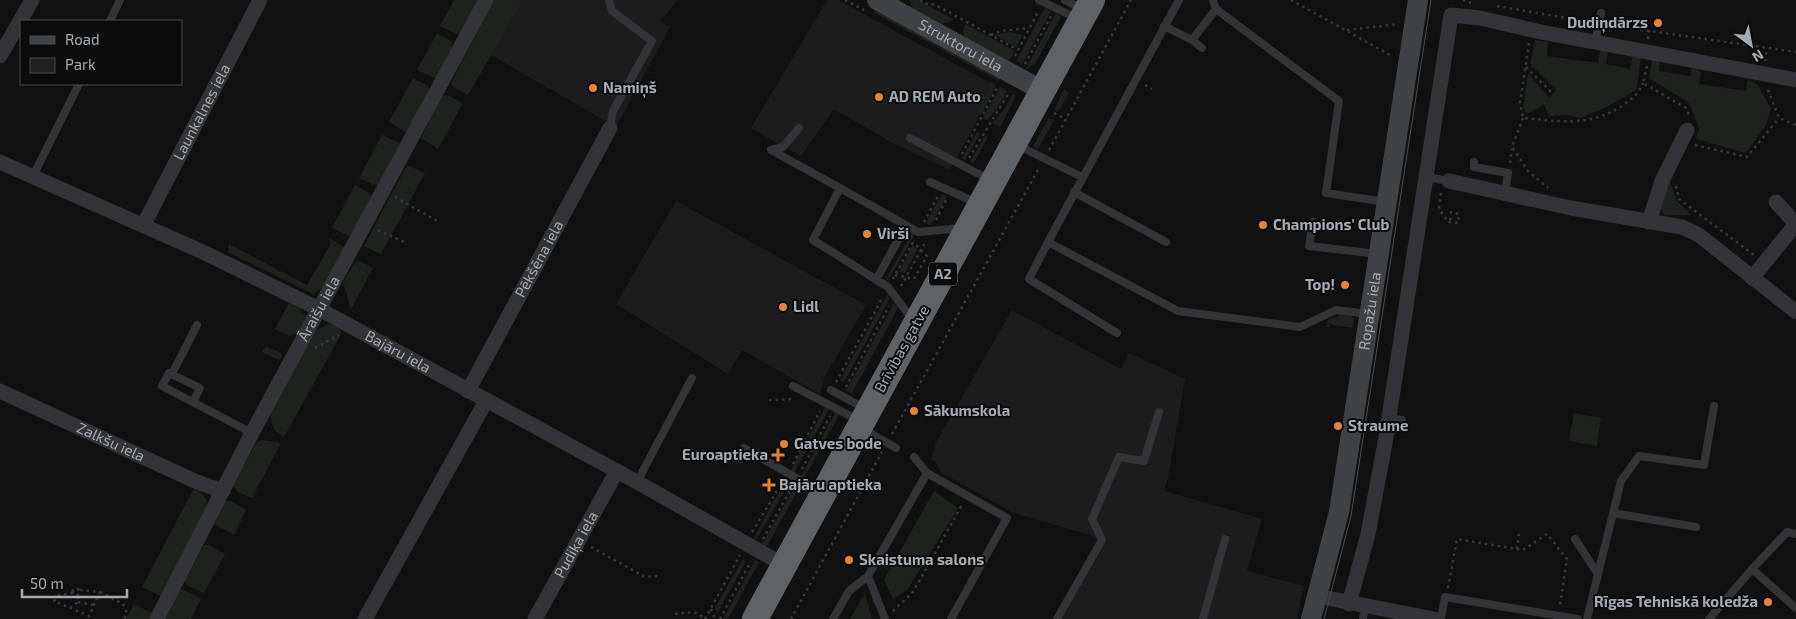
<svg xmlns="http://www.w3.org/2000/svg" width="1796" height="619" font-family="'Exo 2',sans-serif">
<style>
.built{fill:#1d1d1f}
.green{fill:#1e241d}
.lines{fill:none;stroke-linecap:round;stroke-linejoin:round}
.path{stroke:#383b3d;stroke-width:2.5;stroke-dasharray:2.5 4;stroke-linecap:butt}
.lane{stroke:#323437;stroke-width:8}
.street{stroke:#323437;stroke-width:15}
.secondary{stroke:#404346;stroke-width:20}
.highway{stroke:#5e6367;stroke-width:26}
.tram{stroke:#494c4f;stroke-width:1}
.poi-dot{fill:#e48436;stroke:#0c0c0d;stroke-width:2}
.labels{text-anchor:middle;stroke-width:4;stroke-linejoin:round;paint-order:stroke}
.shield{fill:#0c0c0d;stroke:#767b80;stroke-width:1}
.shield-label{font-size:14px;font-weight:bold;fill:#a3abb2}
.poi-label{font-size:15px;font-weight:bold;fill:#a3abb2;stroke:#0c0c0d;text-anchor:start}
.street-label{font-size:15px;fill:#a3abb2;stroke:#0c0c0d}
</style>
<rect width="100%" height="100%" fill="#111112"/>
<path class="built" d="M523,0H678L660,21L670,27L616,127L489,54Z
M827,0H838L994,85L968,138L949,170L891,142L834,109L801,156L751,128Z
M676,201L866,305L824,378L820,394L742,350L728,374L616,304Z
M1012,310L1121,369L1129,353L1185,379L1168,478L1164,491L1262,519L1247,571L1304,586L1297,619H1062L1107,540L1014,513L940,472L936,462L931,459L935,444Z"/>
<path class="green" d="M454,0H479L463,32L456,34L440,26Z
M494,0H523L468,95L453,87L451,83Z
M909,0H918L953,19L950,22L942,24L913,8Z
M1045,8L1051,11L1022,64L1016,61Z
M876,11L1001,77L999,81L873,12Z
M1056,13L1061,17L1034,65L1025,70Z
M965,24L1015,51L1009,61L966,38L963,33Z
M1009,32L1023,35L1016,47L995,35Z
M437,33L451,41L453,47L439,76L435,78L417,70Z
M1535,40L1548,42L1547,56L1598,63L1600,50L1608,51L1606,64L1630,69L1633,55L1641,56L1637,89L1607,107L1580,118L1567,115L1549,116L1544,105L1527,114L1523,108L1528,73L1549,98L1556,90L1530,64Z
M1652,59L1660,61L1659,71L1690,76L1692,67L1701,72L1699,84L1746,91L1748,79L1758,85L1771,109L1766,125L1746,153L1696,139L1699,128L1689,103L1649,78Z
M413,78L428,86L430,91L410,130L404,131L389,122Z
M991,82L996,85L981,115L977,113L989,93Z
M1000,87L1007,91L996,110L987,120L983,118Z
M1064,90L1069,93L1058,112L1054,110Z
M1013,94L1016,96L1000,127L992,123L1003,111Z
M447,95L463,103L438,149L421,138L442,96Z
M1049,118L1054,120L1038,149L1033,146Z
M977,132L980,134L965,160L962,158Z
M382,135L398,142L400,146L379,184L373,185L359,178Z
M985,136L988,137L973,164L970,162Z
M407,165L425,173L381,254L364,246Z
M1669,179L1676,199L1691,215H1665L1661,209Z
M355,185L369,193L372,198L351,237L332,228Z
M942,194L947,196L931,225L926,223Z
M912,232L915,234L888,281L886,279Z
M328,237L344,247L326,285L313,294L228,252L229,244L307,285L331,243Z
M913,245L917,250L905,273L899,272Z
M360,261L373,268L351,309L343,283L355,262Z
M887,295L890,298L844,382L840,380Z
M289,303L299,308L306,317L298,333L289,336L275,329Z
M894,303L898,308L852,393L846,391Z
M1341,315L1354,317L1353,328L1329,324V327H1325L1328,320Z
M328,324L338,327L341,331L340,336L284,437L274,430L270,415L315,331Z
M266,346L281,353L282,357L279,360L262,352Z
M825,408L829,409L793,475L789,473Z
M835,413L839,415L803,480L800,478Z
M1574,413L1601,418L1597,446L1569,441Z
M262,440L281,443L252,498L238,492L233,486L257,442Z
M785,481L789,483L757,539L754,537Z
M795,486L799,488L767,546H761Z
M193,490C201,491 203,494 207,500L206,508L161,595H159L142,587Z
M934,491L958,508L908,589L893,599L884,580Z
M225,501H231L246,510L234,535L214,524Z
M204,545H209L225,554L204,593L188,586L185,581Z
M743,559L746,561L717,614L715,608Z
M755,560L759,562L728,619H723Z
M183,589L201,599L191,619H166L179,591Z
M865,593L872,619H850Z
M134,604L152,613L149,619H126Z"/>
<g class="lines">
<path class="path" d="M845,0L864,10
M920,0L929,5L934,4L1018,50
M1291,0L1392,56
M1463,0L1471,3
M1497,6L1590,22
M1608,25L1796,52
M1347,30L1398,24
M991,35L1000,31L1029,28
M1648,39L1650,26
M1529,43L1520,103L1523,118C1561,121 1592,128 1626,103C1634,97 1639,93 1643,83
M1015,56L1039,10
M1765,61L1767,48
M1025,64L1051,16
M1647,66L1643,83L1686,108L1690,117
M1526,67L1553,94
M1145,85L1152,89
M1768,90L1779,118L1796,125
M1054,113L1066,119
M1523,118L1512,147L1528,171L1548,188
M1695,145L1747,157L1779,118
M1049,150L1131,0
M962,154L998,86
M969,158L1010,91
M1510,163L1512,149
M1676,186L1679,199L1754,255
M1441,193L1439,209L1448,222L1458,223L1459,214L1451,212L1450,222
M395,197L439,222
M936,220L946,200
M924,222L938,196
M378,230L404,242
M895,275L914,279L927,256L913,242
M893,279L913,242
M901,286L926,241
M315,348L339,335
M836,382L883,297
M846,387L889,306
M769,400L794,399
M892,434L1039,168
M793,464L820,411
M802,469L830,416
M752,532L783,481
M763,539L792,487
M591,547L645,577L659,576
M1517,549L1519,533
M1448,588L1457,539L1523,550L1547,534L1567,559L1560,605
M72.5 592a3.5 3.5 0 1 1 7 0a3.5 3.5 0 1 1-7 0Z
M100,592L123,604L127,613L124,619
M73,593L59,595L54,601L89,616L100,592L80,590
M78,602L93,605
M70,608L78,602L77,595
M711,609L715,619
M893,611L913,592L963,503
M675,614L694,612L705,618
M705,619L740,555
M720,619L751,561
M791,619L882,452"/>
<path class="lane" d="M609,0L612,11L652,41L613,111L610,128
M1039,0L1078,19
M1065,0L1082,9
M1179,0L1048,242L1178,311L1300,327L1336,310L1369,314
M1213,0L1216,9L1339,101L1326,193L1386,202
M110,21L120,0
M1164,26L1192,40L1202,48
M1192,40L1216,9
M1595,42L1601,13
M799,128L783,147L771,150L840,188
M910,138L990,180
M1017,145L1082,177
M1474,162V167L1508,173L1505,193
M33,176L79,84
M1427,177L1449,181
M930,182L977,203
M1074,192L1166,242
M1313,222L1309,246L1378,254
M1048,242L1029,279L1117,333
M876,280L906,226
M912,319L888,287L813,240L840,188L918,232L962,228
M172,374L197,325
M793,386L858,420
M831,390L864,408
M193,402L200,388L169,373L162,386L252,433
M1389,418L1402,420
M863,429L896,448
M744,448L821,492
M914,457L927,473
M637,482L692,378
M1613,513L1696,527
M1796,534L1787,532L1752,569L1796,608
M1575,539L1598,574
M868,576L885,619
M833,619L849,591L868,576L927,473L1007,518L951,619
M1057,619L1102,540L1092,519L1119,457L1144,461L1159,412
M1203,619L1225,539
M1363,619L1365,607
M1441,619L1445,597L1578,619
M1587,619L1621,481L1639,456L1704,465L1714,406
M1709,619L1752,569"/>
<g class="street">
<path d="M0,56L32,0"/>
<path id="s1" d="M0,162L203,252L319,309L637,482L784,565"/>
<path d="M1449,181L1571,208L1682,227L1699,235L1796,312"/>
<path d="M1649,222L1662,181L1687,130"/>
<path id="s2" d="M144,224L260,0"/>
<path d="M1752,278L1796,224L1776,202"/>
<path id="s3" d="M0,391L197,482L223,491"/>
<path id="s4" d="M468,391L610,128"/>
<path d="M1317,596L1434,619"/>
<path d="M1349,604L1368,534L1385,443L1451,15L1480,18L1541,32L1796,80"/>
<path id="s5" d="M157,619L252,433L486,0"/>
<path d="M365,619L486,401"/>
<path id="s6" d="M535,619L617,471"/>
</g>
<g class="secondary">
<path id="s7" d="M877,0L1043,91"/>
<path id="s8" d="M1311,619L1339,512L1418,0"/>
</g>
<path class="highway" d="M755,619L1092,0"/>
<path class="tram" d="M1324,619L1351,516L1431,0"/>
</g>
<g class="poi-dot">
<circle cx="1658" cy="23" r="5"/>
<circle cx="593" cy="88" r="5"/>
<circle cx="879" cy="97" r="5"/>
<circle cx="1263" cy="225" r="5"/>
<circle cx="867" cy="234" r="5"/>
<circle cx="1345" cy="285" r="5"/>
<circle cx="783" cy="307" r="5"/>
<circle cx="914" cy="411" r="5"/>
<circle cx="1338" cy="426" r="5"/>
<circle cx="784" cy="444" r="5"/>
<path d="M775.5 447.5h5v5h5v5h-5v5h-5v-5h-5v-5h5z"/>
<path d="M766.5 477.5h5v5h5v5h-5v5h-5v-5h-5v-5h5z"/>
<circle cx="849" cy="560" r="5"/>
<circle cx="1768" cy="602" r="5"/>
</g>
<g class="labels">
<rect class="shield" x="929" y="262.5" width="28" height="23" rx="4"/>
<g class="shield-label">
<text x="943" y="279">A2</text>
</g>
<g class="poi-label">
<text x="1648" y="28" text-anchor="end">Dudiņdārzs</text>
<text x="603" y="93">Namiņš</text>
<text x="889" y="102">AD REM Auto</text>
<text x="1273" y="230">Champions' Club</text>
<text x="877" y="239">Virši</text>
<text x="1335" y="290" text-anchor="end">Top!</text>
<text x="793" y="312">Lidl</text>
<text x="924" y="416">Sākumskola</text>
<text x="1348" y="431">Straume</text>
<text x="794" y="449">Gatves bode</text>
<text x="768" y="460" text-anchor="end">Euroaptieka</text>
<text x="779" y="490">Bajāru aptieka</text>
<text x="859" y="565">Skaistuma salons</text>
<text x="1758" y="607" text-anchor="end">Rīgas Tehniskā koledža</text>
</g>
<g class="street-label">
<text dy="5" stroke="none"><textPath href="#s7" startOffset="95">Struktoru iela</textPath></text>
<text dy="5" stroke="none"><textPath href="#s2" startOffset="126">Launkalnes iela</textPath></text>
<text dy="5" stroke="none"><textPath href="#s4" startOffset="150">Pēkšēna iela</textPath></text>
<text dy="5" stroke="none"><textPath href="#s5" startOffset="350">Āraišu iela</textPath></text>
<text dy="5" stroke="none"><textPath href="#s8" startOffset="314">Ropažu iela</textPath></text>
<text transform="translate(902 349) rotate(-61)" y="5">Brīvības gatve</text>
<text dy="5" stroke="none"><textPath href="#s1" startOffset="441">Bajāru iela</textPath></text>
<text dy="5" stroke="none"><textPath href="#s3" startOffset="122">Zalkšu iela</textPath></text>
<text dy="5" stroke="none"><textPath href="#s6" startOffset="85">Pudiķa iela</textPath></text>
</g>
</g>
<rect x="20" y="20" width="162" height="65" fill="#0c0c0d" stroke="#484c4f"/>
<rect x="30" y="36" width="25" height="8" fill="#404346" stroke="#484c4f"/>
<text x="65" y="45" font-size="15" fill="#a3abb2">Road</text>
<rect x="30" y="58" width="25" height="15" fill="#1e241d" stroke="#484c4f"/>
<text x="65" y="70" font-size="15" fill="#a3abb2">Park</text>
<g transform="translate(1751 45) rotate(148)" stroke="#0c0c0d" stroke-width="4" paint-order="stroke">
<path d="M0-4L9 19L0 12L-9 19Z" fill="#a3abb2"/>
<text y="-8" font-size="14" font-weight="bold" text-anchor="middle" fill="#a3abb2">N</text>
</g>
<path d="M22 589v8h105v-8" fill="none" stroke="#a3abb2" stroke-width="2.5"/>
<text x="30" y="589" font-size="15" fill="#a3abb2" stroke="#0c0c0d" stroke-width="4" paint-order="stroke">50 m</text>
</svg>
